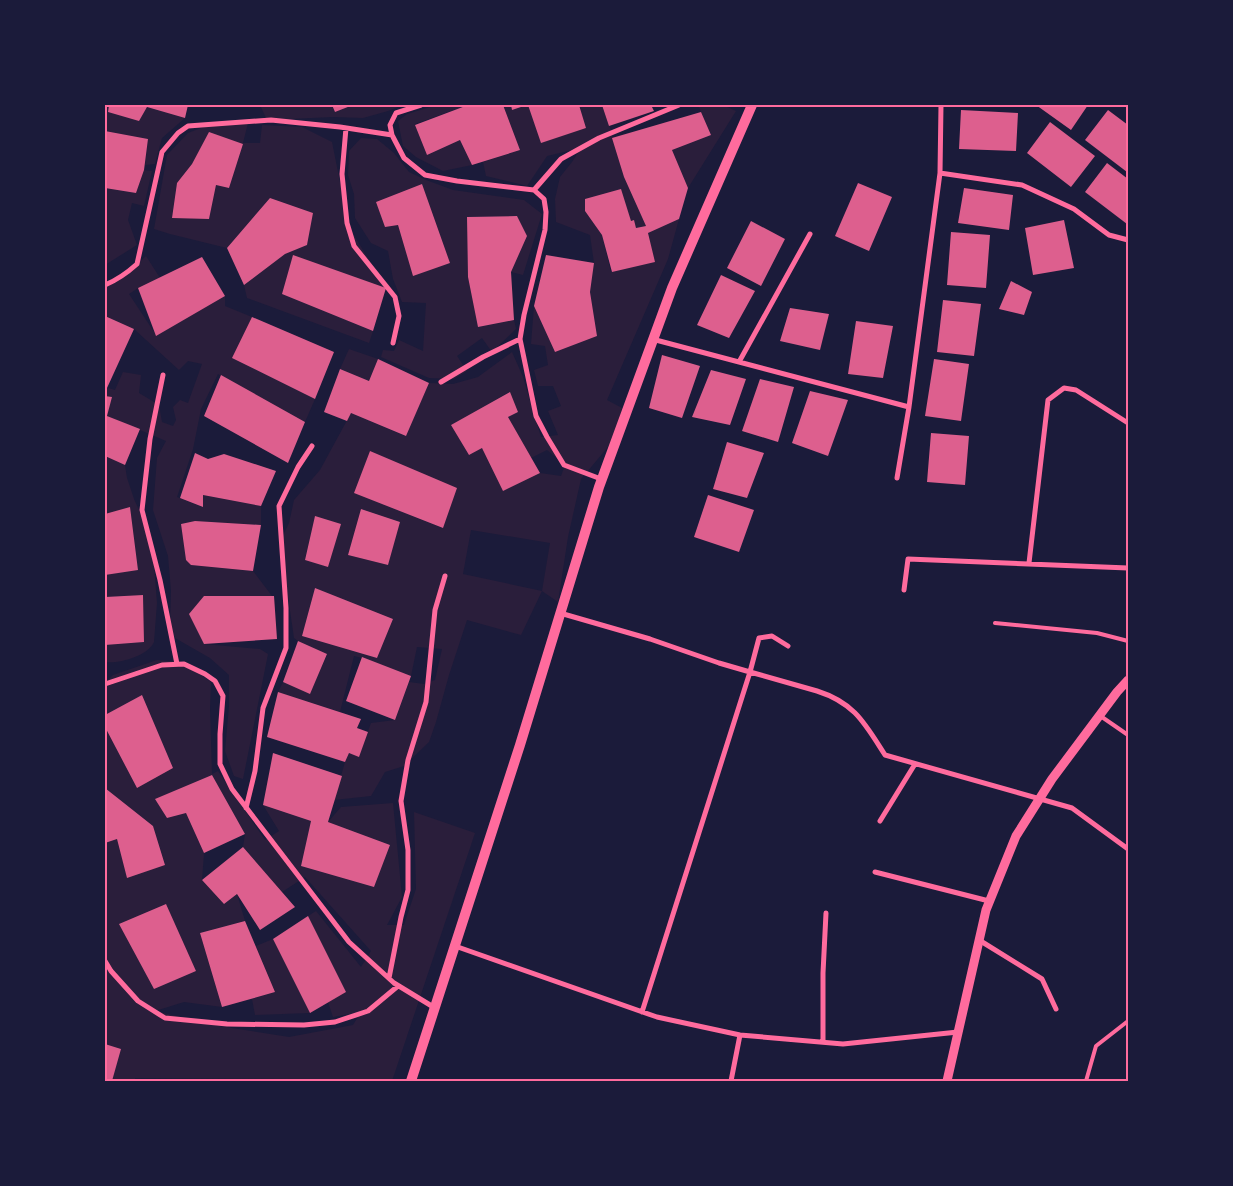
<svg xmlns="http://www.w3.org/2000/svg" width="1233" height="1186" font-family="'Source Sans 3',sans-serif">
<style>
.green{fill:#2a1e3b;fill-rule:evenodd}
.building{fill:#dd5f8e}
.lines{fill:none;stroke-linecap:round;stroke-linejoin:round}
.service{stroke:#ff6b9d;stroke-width:4}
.minor{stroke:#ff6b9d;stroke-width:5}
.tertiary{stroke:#ff6b9d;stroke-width:9}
.secondary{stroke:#ff6b9d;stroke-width:10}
.neatline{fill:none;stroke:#ff6b9d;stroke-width:2}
</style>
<rect width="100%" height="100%" fill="#1b1b3a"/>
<path class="green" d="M105,105H109L108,112L139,120L147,107L185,118L162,138L155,164L145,165L148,139L105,131Z
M260,105H332L335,112L354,105H403L388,111L363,118L333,117L267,120Z
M437,105H468L415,124L427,155L460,140L472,165L443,171L416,157L403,146L398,121L407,114Z
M503,105H511L512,110L528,105L542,142L586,128L579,105H602L609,124L624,177L646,226L636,228L634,220L631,221L585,199V211L602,235L611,272L654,262L648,233L679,219L668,259L607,400L622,408L613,441L581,479L568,537L558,602L542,591L521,635L467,620L449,675L436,722L429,742L404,766L385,772L371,796L334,800L345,762L349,753L359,756L371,723L395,720L409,682L424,684L435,680L442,649L417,647L411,676L362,658L354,656L340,712L278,692L283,682L310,693L327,655L298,641L294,638L280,542L289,523L294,500L320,470L351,413L405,436L429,383L453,384L478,377L512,352L523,377L541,437L558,435L548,411L561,406L553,386H538L534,370L548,365L545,346L531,344L534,306L555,352L597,336L590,292L594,263L590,235L556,222L555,199L560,177L572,162L581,148L547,156L527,186L486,176L483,162L520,150ZM509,392L518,412L508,417L531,458L547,450L565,465L561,476L540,473L482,448L469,455L452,425ZM370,451L456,489L442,528L355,493ZM361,509L399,522L388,565L348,555ZM315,517L340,524L328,567L305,559ZM471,530L550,543L542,591L463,574ZM315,588L393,619L377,658L302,636Z
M702,105H723L736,111L688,188L672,150L711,135L699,107Z
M248,123L243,143H260L262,125L302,127L332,142L349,227L386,288L293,256L282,294L373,331L369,343L247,298L244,285L285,254L307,245L313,213L270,198L227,248L170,234L154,229L167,155L188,133L209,125ZM209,133L243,144L229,188L216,185L209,219L172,217L177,183L192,164Z
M361,138L377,139L394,153L409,172L426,180L453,190L524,200L542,214L523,275L511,272L527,236L517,216L467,217L468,277L479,327L514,320L516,329L492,352L482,338L457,356L467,371L454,379L429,378L381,357L383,350L394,351L399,340L423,351L426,303L402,302L393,279L388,251L371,243L355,218L354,194L348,175L349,151ZM422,184L450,263L413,275L398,225L376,202Z
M144,170L152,171L144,206L132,203L128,220L137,245L105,265V188L136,193Z
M146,256L160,278L138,288L129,294L156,335L225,296V306L252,317L233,358L315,399L305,422L218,374L201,409L193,449L177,497L202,507L203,495L261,506V525L195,521L181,524L186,560L191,565L253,571L272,596H204V644L260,649L268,654L243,779L234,776L225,751L229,706V675L210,658L175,638L170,628L171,591L168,556L153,510L157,458L166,441L107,416L111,397L105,396V387L115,390L123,372L141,375L139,393L159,405L162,422L173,426L176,420L173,407L180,400L188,403L202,364L188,361L179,370L134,329L105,316V283L124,277Z
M349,349L378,359L369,381L340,369Z
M105,456L125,465L127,478L134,499L152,539L157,603L154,642C148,656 119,664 105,662V645L144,642L143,595L105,597V575L138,569L130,508L105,514Z
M157,660L183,662L211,682L210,709L212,774L218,771L265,840L279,831L263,805L311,821L301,866L374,887L390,845L328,822L341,807L393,803L402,897L387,925H404L416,889L414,812L475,833L392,1081H320L319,1079L135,1078V1081H112L121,1049L105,1044V843L117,839L127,877L165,864L153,826L105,788V727L137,788L173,768L142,695L105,715V683L113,675ZM212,775L245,834L243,847L282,892L305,877L371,951L361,967L316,911L308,916L346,992L328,1002L333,1017L361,1012L353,1025L289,1037L219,1026L155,1011L184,1002L222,1007L200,933L245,921L237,894L224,904L202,880L204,853L186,813L167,818L156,799ZM165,904L196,971L154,989L120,924Z
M273,939L310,1013L255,1015L252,999L275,992L256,946Z"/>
<path class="building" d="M109,105H188L185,118L147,107L139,121L108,112Z
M332,105H353L335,112Z
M468,105H503L520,150L472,165L460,140L427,155L415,125Z
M511,105H527L512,110Z
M528,105H579L586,128L541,143Z
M602,105H651L654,111L609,126Z
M1036,105H1088L1071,130Z
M961,110L1018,113L1016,151L959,149Z
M1108,110L1128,125V170L1127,172L1085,140Z
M701,112L711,135L672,150L688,188L679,219L648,233L655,262L612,272L602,235L585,211V199L621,189L631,221L634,220L636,228L646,226L624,177L612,138Z
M1050,122L1095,156L1071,187L1027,153Z
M105,131L148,139L144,170L136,193L105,188Z
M209,132L243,144L229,188L216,185L209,219L172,218L177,183L192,164Z
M1107,163L1128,179L1127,224L1085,192Z
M858,183L892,197L869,251L835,236Z
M422,184L450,263L413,276L398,225L385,227L376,202Z
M964,188L1013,195L1009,230L958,223Z
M270,198L313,213L307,245L285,254L244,285L227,248Z
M517,216L527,236L511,272L514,320L478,327L468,277L467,217Z
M1064,220L1074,268L1033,275L1025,228Z
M751,221L785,239L761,286L727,268Z
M951,232L990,235L986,288L947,285Z
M293,255L386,288L373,331L282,294Z
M546,255L594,263L590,292L597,336L555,352L534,306Z
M202,257L225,296L156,336L138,288Z
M721,275L755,291L729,338L697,325Z
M1011,281L1032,292L1024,315L999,309Z
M943,300L981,304L974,356L937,352Z
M790,308L829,314L820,350L780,341Z
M105,316L134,329L107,388L105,387Z
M252,317L334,352L315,399L232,358Z
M856,321L893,326L883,378L848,374Z
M662,355L700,366L682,418L649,408Z
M378,359L429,383L406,436L351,413L347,421L324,412L340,369L369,381Z
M934,359L969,364L961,421L925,416Z
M711,370L746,379L730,425L692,417Z
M221,375L305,422L288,463L204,416Z
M760,379L794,387L778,442L742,431Z
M810,391L848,400L828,456L792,443Z
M510,392L518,412L508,417L540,473L503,491L482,448L469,455L451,425Z
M105,396L112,397L107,416L140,429L125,465L105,456Z
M931,433L969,436L965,485L927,482Z
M727,442L764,453L747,498L713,489Z
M370,451L457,488L443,528L354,493Z
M195,453L208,459L224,454L276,471L261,506L203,495V507L180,498Z
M708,495L754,510L739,552L694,537Z
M130,507L138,570L105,575V514Z
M361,509L400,522L388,565L348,555Z
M315,516L341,524L328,567L305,560Z
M195,521L261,525L253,571L191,565L186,560L181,524Z
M315,588L393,619L377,658L302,636Z
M143,595L144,642L105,645V597Z
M204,596H274L277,639L204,644L189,614Z
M298,641L327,654L310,694L283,682Z
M362,657L411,676L395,720L346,701Z
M278,692L361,719L357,728L368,732L359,757L349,753L345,762L267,737Z
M142,695L173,768L137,788L105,727V715Z
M273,753L342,776L328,822L390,845L374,887L301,866L311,821L263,805Z
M212,775L245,834L204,853L186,813L167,818L155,799Z
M105,788L153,826L165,865L127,878L117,839L105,843Z
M243,847L295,907L260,930L237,894L224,904L202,880Z
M166,904L196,971L154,989L119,924Z
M308,916L346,992L310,1013L273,939Z
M245,921L275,992L222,1007L200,933Z
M105,1044L121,1049L112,1081H105Z"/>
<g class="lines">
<path class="service" d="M995,623L1097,633L1128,641
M1099,715L1128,735
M1086,1081L1096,1046L1128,1021"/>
<path class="minor" d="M421,105L396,113L390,125L392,135L404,158L425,175L457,181L534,190L544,199L546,212L545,230L524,315L520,339L536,416L547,437L564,465L601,479
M346,128L342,174L347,223L354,246L395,297L399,316L393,343
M940,173L1022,185L1074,209L1109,235L1128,240
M534,190L561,159L599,138L679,105
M105,285C117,280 127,273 137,264L162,152L178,133L188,126L271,120L340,127L392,135
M652,339L909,407L940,173L941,105
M739,362L810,234
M163,375L150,439L142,510L160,580L177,664
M441,382L483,357L520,339
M897,478L909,407
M1029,563L1048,400L1064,388L1076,390L1128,423
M904,590L908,559L1128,568
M560,613L650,639L719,663L750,672L642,1012
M788,646L772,636L759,638L750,672L817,691C855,703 865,724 885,755L1072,808L1128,849
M105,684L162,665L184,664L205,674L215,681L223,696L220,734V764L232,789L349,942L394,983L435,1008
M246,808L255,771L263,708L286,648V608L279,506L298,467L312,446
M880,821L915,764
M875,872L989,901
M979,940L1042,979L1056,1009
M455,946L657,1017L740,1035L843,1044L958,1032
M105,961L111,971L138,1001L165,1018L227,1024L304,1025L335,1022L368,1011L398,986
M389,978L401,917L408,890V850L401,801L408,760L426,702L435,610L445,576
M823,1042V973L826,913
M731,1081L740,1035"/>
<path class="tertiary" d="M947,1081L986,910L1016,836L1052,779L1117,692L1128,680"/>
<path class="secondary" d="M411,1081L520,745L599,487L672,288L752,105"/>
</g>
<rect width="1233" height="1186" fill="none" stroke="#1b1b3a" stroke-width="212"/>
<rect x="106" y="106" width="1021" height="974" class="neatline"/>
</svg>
